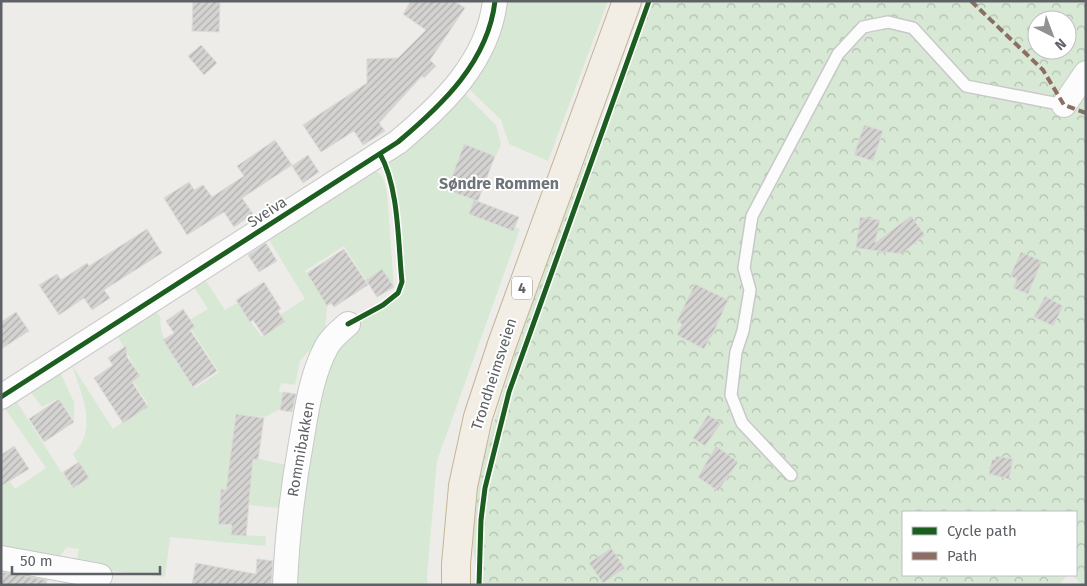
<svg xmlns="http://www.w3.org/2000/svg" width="1087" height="586" font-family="'Fira Sans',sans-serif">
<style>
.grass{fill:#d7e9d4}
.forest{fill:url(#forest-crowns);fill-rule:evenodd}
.building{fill:url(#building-hatch);stroke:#dcdbd8}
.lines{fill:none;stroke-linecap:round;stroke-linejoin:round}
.service-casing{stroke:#c7c8c8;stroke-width:14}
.minor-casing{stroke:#c7c8c8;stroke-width:26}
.trunk-casing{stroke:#c5b496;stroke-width:30}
.service{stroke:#fcfcfc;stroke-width:11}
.minor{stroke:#fcfcfc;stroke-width:24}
.trunk{stroke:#f2eee6;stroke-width:28}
.quiet{stroke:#8d6e63;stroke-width:4;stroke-dasharray:8 4;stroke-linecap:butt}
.cycleway-casing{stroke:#fff;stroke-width:8}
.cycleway{stroke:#1b5e20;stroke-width:5}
.labels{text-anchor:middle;stroke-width:4;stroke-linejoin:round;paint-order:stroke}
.shield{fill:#fff;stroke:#8e9194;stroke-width:1}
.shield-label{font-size:14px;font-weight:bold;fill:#5e6266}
.street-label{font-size:15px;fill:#5e6266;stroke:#fff}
.neighbourhood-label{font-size:16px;font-weight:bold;fill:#6f7478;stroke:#fff}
</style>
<defs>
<pattern id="forest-crowns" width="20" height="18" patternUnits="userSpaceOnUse" patternTransform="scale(1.25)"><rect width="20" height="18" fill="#d7e9d4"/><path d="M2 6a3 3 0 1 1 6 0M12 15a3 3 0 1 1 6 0" fill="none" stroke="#b2c0b0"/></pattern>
<pattern id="building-hatch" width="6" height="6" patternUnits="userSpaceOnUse" patternTransform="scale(1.25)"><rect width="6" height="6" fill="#d4d3d1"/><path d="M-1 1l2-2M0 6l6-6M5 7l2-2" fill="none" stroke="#afafad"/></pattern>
</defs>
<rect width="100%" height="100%" fill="#edece8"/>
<path class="grass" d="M495,1H608L548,161L509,144L501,120L460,80Z
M462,91L496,125L501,144L496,156L464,144L447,188L475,199L471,211L520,229L437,461L427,576L428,585H285L290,509L250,505L251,481L227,491H221L217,524L232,526L231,535L266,536L265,546L170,537L165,577L85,568L77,559L79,549L67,547L60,556L53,560L1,553V483L8,479L15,489L46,468L4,407L15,399L62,473L78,463L73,454C99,430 81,393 72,365L113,429L148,404L132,380L139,375L117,335L155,310L161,318C156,336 184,374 195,388L219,372L189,326L188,321L208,309L192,284L204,278L225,310L237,303L262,337L285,323L280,315L305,299L268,238L374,170C384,175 385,183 387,193L394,288L383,270L366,280L344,246L305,271L327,305L325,333L300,361L295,385L281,383L279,392L283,393L280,409L265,417L237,414L232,455L259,459L296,467L307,406L348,324L398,293L402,282L392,189L384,158Z
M60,372L74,402V420L59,398L42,407L29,390Z"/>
<path class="forest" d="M647,1H1086V585H1082L1072,575H1076V512H903V575H1068L1061,582L1060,585H478L468,508L538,277L641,26ZM1037,20H1067V50H1037Z"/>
<path class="building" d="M193,1H220L219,32L192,31Z
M411,1H454L465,8L430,60L436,66L424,78L422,76L379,123L385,131L363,145L354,131L321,152L303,125L367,83V59L398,58L426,30L403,14Z
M201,45L217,63L204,75L188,56Z
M864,125L883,131L873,161L854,155Z
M275,140L292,165L242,198L253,214L234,227L224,212L187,235L164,198L189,182L194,190L203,185L212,197L244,176L237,166Z
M464,144L495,156L478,201L447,190Z
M308,155L319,172L303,183L292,166Z
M474,200L519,217L513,231L469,214Z
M911,216L925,235L901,254L856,248L860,217L880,220L875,243Z
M147,229L162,253L104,290L110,298L92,310L84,298L59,315L39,285L57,274L61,280L87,263L89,266Z
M266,243L277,261L259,272L248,255Z
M344,249L368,285L334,307L331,303L327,306L307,273Z
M1021,252L1042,261L1028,294L1013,288L1017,279L1010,276Z
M382,269L394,287L377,297L366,280Z
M264,282L281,309L278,311L285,322L264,336L253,320L250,322L236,300Z
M695,284L728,300L711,338L710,337L704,349L677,335L682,324L677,321Z
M1045,296L1063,306L1053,326L1034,317Z
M183,309L195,327L190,330L217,371L193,387L163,340L174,333L166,321Z
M16,312L29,331L1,349V322Z
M126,346L127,357L140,376L132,382L148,407L123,423L94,378L113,365L108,358Z
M283,392L296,394L292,412L280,410Z
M59,399L74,422L44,442L29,419Z
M236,414L264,418L258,460L253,459L246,536L231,535L232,525L218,524L221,489L226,490Z
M708,415L721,423L705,446L693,438Z
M14,446L29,469L1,486V455Z
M716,446L738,462L718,491L698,477Z
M996,456L1013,459L1009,479L989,474L992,459L995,460Z
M79,462L89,478L73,488L63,472Z
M611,548L625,568L603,583L589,563Z
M257,559L273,561L271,585H192L196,563L256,574Z
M3,572L47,580L46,585H1Z"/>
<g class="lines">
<defs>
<path id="service" d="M791,475L742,423L731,395L736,352L743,331L750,290L744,268L752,216L838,54L863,27L888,22L913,28L966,86L1064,105"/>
<path id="minor" d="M1064,105L1086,73
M1,397L398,142C442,105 488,62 495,1
M1,558L100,576
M285,585C287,535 293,486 302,437C307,407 312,373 327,346C332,337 340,331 348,324"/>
<path id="trunk" d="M456,585V564L463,486L478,417L502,344L627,1"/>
</defs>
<use href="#service" class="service-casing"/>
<use href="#minor" class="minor-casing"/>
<use href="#trunk" class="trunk-casing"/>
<use href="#service" class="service"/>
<use href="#minor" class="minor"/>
<use href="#trunk" class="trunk"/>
<path class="quiet" d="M971,1L1043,70L1064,105L1086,113"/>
<defs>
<path id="cycleway" d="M348,324L383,305L398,293L402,282C398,244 399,187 380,154
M1,397L398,142C442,105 488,62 495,1
M479,585L481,520L485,488L509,392L649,1"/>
</defs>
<use href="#cycleway" class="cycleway-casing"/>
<use href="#cycleway" class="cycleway"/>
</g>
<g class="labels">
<rect class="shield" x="512" y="276.5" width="20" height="23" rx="4"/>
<g class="shield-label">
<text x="522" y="293">4</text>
</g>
<g class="street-label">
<text transform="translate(267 212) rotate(-33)" y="5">Sveiva</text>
<text transform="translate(494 374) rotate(-72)" y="5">Trondheimsveien</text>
<text transform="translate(301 449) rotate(-80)" y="5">Rommibakken</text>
</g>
<g class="neighbourhood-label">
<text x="499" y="189">Søndre Rommen</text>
</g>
</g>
<rect width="1087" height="586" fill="none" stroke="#5e6266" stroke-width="5"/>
<rect x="902" y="511" width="175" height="65" fill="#ffffff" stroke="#bfc0c2"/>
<rect x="912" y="527" width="25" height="8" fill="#1b5e20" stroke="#bfc0c2"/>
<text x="947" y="536" font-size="15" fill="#5e6266">Cycle path</text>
<rect x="912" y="552" width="25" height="8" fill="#8d6e63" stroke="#bfc0c2"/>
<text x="947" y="561" font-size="15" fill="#5e6266">Path</text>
<g transform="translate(1052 35) rotate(138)"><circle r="24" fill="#ffffff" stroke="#bfc0c2"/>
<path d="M0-4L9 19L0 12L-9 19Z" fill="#909294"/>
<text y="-8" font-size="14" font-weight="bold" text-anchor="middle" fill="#5e6266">N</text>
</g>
<path d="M12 566v8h148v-8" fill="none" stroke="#5e6266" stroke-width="2.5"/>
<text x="20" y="566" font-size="15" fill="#5e6266" stroke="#ffffff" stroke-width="4" paint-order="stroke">50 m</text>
</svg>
